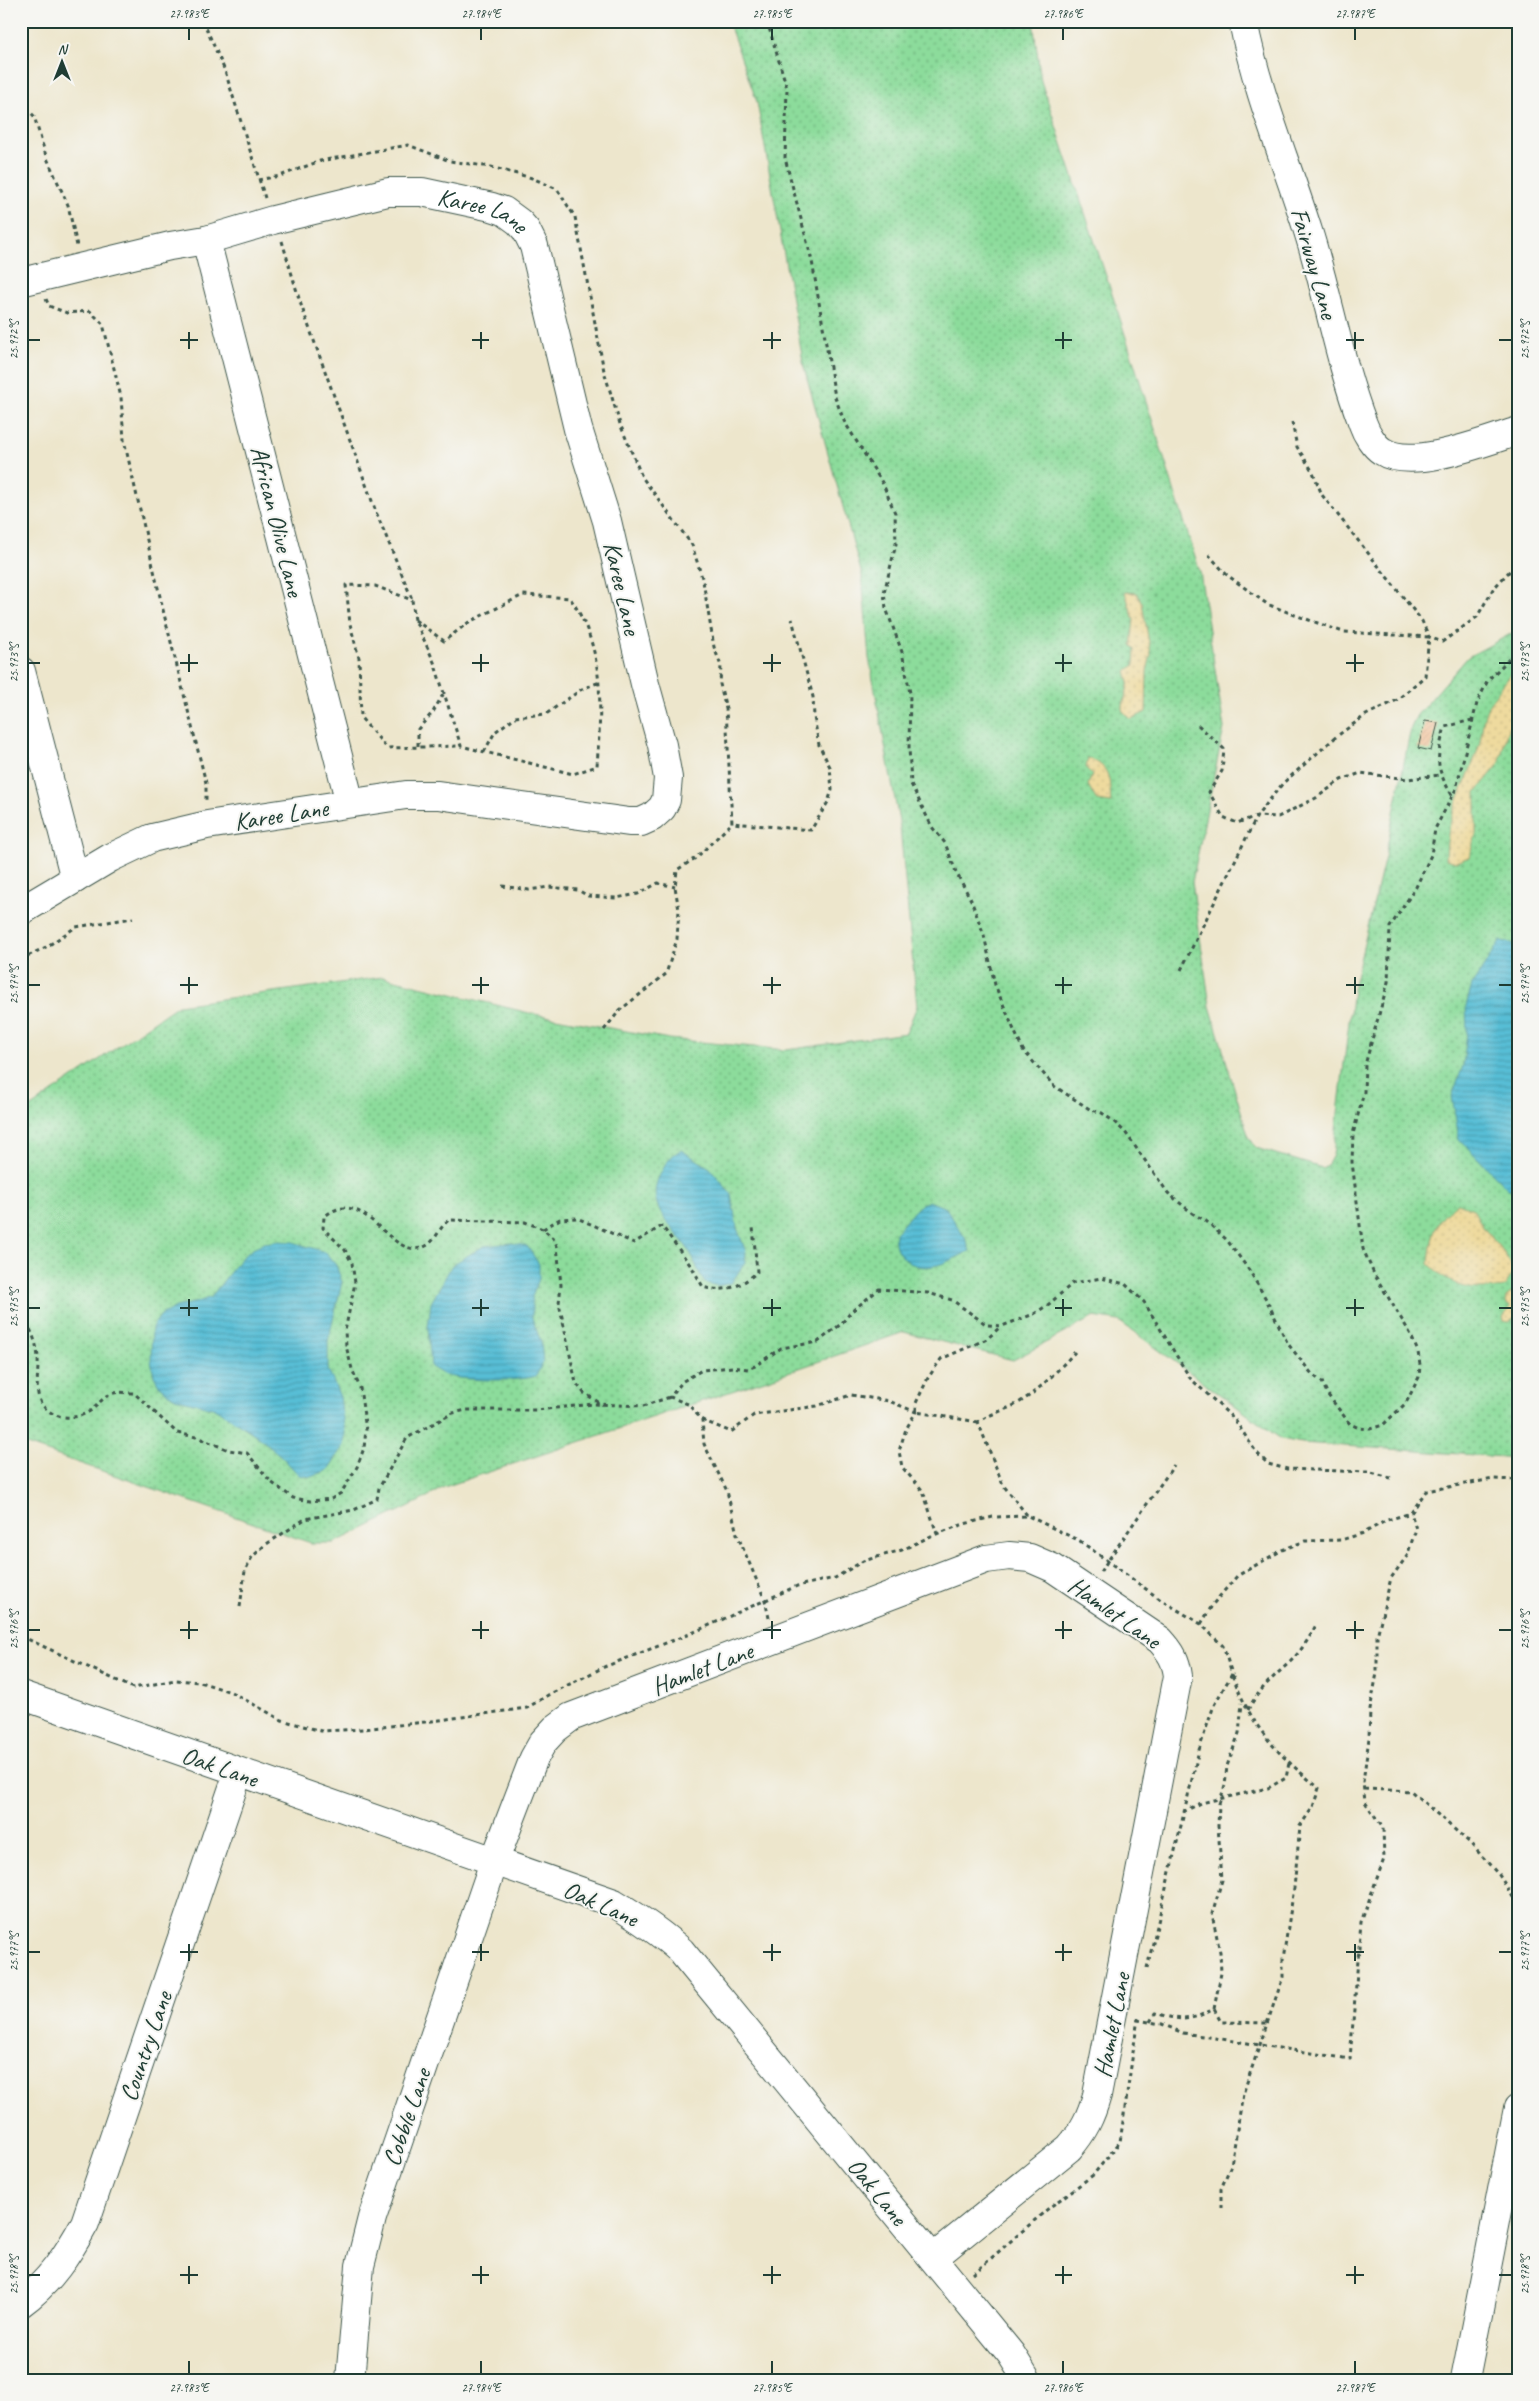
<svg xmlns="http://www.w3.org/2000/svg" width="1539" height="2401" font-family="Caveat,sans-serif">
<style>
.grass{fill:url(#grass-dots);stroke:#568c68}
.sand{fill:url(#sand-dots);stroke:#868c69}
.water{fill:url(#water-rules);stroke:#3c7e85}
.building{fill:url(#building-hatch)}
.lines{fill:none;stroke-linecap:round;stroke-linejoin:round}
.minor-casing{stroke:#3e564b;stroke-width:30}
.path{stroke:#3e564b;stroke-width:3;stroke-dasharray:4 4;stroke-linecap:butt}
.minor{stroke:#fff;stroke-width:28}
.ticks{fill:none;stroke:#1f3d34;stroke-width:2}
.labels{text-anchor:middle;stroke-width:4;stroke-linejoin:round;paint-order:stroke}
.street-label{font-size:25px;fill:#1f3d34;stroke:#f6f6f2}
.neatline{fill:none;stroke:#1f3d34;stroke-width:2}
.ticks-label{font-size:12px;text-anchor:middle;fill:#1f3d34}
</style>
<defs>
<pattern id="grass-dots" width="8" height="8" patternUnits="userSpaceOnUse" patternTransform="scale(1.25)"><rect width="8" height="8" fill="#8cdc9b"/><path d="M2 2h.1M6 6h.1" fill="none" stroke="#72b47f" stroke-width="1.8" stroke-linecap="round"/></pattern>
<pattern id="sand-dots" width="8" height="8" patternUnits="userSpaceOnUse" patternTransform="scale(1.25)"><rect width="8" height="8" fill="#eeda9e"/><path d="M2 2h.1M6 6h.1" fill="none" stroke="#ccbc89" stroke-width="1.8" stroke-linecap="round"/></pattern>
<pattern id="water-rules" width="6" height="5" patternUnits="userSpaceOnUse" patternTransform="scale(1.25)"><rect width="6" height="5" fill="#58bed6"/><path d="M0 2.5h6" fill="none" stroke="#489cae"/></pattern>
<pattern id="building-hatch" width="6" height="6" patternUnits="userSpaceOnUse" patternTransform="scale(1.25)"><rect width="6" height="6" fill="#f4b582"/><path d="M-1 1l2-2M0 6l6-6M5 7l2-2" fill="none" stroke="#c5946b"/></pattern>
</defs>
<rect width="100%" height="100%" fill="#f6f6f2"/>
<filter id="ink" filterUnits="userSpaceOnUse"><feTurbulence type="fractalNoise" baseFrequency=".02" numOctaves="2"/><feDisplacementMap in="SourceGraphic" scale="10" xChannelSelector="R" yChannelSelector="G"/><feConvolveMatrix kernelMatrix="1 2 1 2 8 2 1 2 1" color-interpolation-filters="sRGB"/></filter>
<filter id="wash" filterUnits="userSpaceOnUse"><feTurbulence type="fractalNoise" baseFrequency=".0096" numOctaves="4" result="noise"/><feDisplacementMap in="SourceGraphic" scale="20" xChannelSelector="R" yChannelSelector="G"/><feGaussianBlur stdDeviation="1.12" result="paint"/><feColorMatrix in="noise" values="0 0 0 0 0 0 0 0 0 0 0 0 0 0 0 0 0 1.4 0 .05"/><feComposite in="paint" operator="in"/></filter>
<g filter="url(#wash)">
<rect width="100%" height="100%" fill="#ede6cc"/>
<path class="grass" d="M728,21H1033L1041,81L1116,306L1200,572L1224,728L1192,882L1210,1006L1248,1135L1256,1148L1322,1168L1328,1164L1333,1155L1353,989L1385,857L1411,728L1417,715L1468,657L1518,630V1458L1302,1443L1281,1439L1119,1321L1094,1317L1013,1360L904,1332L762,1381L444,1487L420,1501L334,1543H311L21,1443V1117L28,1109L178,1005L383,977L529,1013L669,1039L786,1050L906,1033L917,1006L900,827L869,658L862,575L804,367L757,102Z"/>
<path class="sand" d="M1125,592L1137,593L1142,603L1151,654L1147,671L1146,712L1131,719L1122,710L1129,682L1126,672L1134,665L1135,649L1131,645L1134,620Z
M1516,667H1518V715L1513,719L1507,732L1499,764L1476,792V834L1469,857L1456,862L1446,859C1447,810 1464,792 1478,749C1483,734 1481,719 1489,705C1496,692 1508,680 1516,667Z
M1088,758C1112,767 1109,780 1111,803L1097,801L1088,785L1092,775L1086,768Z
M1458,1203L1473,1209L1483,1227L1504,1253L1515,1271L1504,1287C1470,1292 1454,1288 1429,1264C1432,1235 1433,1222 1458,1203Z
M1511,1293L1518,1294V1316L1509,1322L1504,1321L1503,1317L1511,1307L1505,1303L1506,1297Z"/>
<path class="water" d="M1500,941C1508,942 1516,943 1518,952C1518,974 1508,1047 1518,1061V1188L1516,1190L1508,1189L1459,1139L1452,1096L1463,1066L1467,1032L1466,1006L1472,985Z
M681,1150L710,1168L731,1194L737,1228L746,1252L745,1263L731,1283L718,1286L705,1283C698,1273 695,1260 688,1249C671,1224 643,1204 661,1173C666,1163 671,1155 681,1150Z
M929,1201L946,1208L965,1238L970,1251C950,1260 926,1276 906,1260C896,1252 894,1245 895,1233C907,1222 914,1206 929,1201Z
M279,1241L293,1242L325,1252L336,1265L342,1282L328,1341V1369L340,1397L345,1433L344,1445L328,1470L311,1477L299,1475L281,1456L256,1435L216,1409L175,1398L160,1387L154,1376L151,1360L152,1327L161,1315L176,1307L198,1302L211,1297L241,1258L251,1250L264,1243Z
M511,1243L527,1246L539,1264V1279L532,1297V1318L541,1342L543,1362L536,1376C517,1382 464,1381 445,1375C441,1373 436,1370 431,1367L428,1327L431,1303L452,1265L484,1246Z"/>
<g id="blocks">
<path class="building" d="M1425,721L1438,723L1431,751L1418,748Z"/>
</g>
</g>
<g filter="url(#ink)">
<use href="#blocks" fill-opacity="0" stroke="#3e564b" stroke-width="1"/>
<g class="lines">
<defs>
<g id="minor">
<path d="M1243,21C1257,93 1286,161 1308,231C1328,294 1339,361 1363,424C1366,433 1374,446 1382,451C1412,471 1486,441 1518,431"/>
<path d="M206,240L350,803"/>
<path id="s1" d="M21,282L170,246L206,240L273,220L388,192H422L492,207L504,211L519,222L526,230L534,246L578,429L607,521L645,684L662,745L668,778L666,800L662,808L652,817L641,822H629L438,795H406L207,825L152,838L110,858L21,911"/>
<path d="M21,671L75,879"/>
<path d="M21,1695L614,1903C639,1918 660,1932 681,1951L1011,2354L1027,2380"/>
<path d="M21,2303C50,2282 68,2254 85,2223L238,1773"/>
<path d="M350,2380L360,2266L372,2218L494,1862L534,1758L543,1742L555,1729L571,1717L986,1559L1009,1556L1030,1558L1053,1568L1160,1640C1171,1652 1176,1660 1178,1676L1097,2095C1091,2116 1084,2131 1069,2148L933,2258"/>
<path d="M1465,2380L1518,2108"/>
</g>
</defs>
<use href="#minor" class="minor-casing"/>
<path class="path" d="M203,21L225,71L265,198
M767,21L787,88L785,158L812,261L835,397L844,421L883,484L895,513L896,544L884,593L886,608L902,652L910,693L909,747L911,784L932,827L945,843L956,872L971,900L984,935L995,985L1014,1030L1023,1050L1054,1086L1091,1110L1102,1113L1113,1121L1125,1132L1168,1193L1192,1213L1206,1221L1227,1240L1249,1270L1266,1299L1288,1344L1312,1374L1322,1382L1328,1395L1350,1424L1359,1428L1370,1429L1383,1425L1406,1403L1419,1377L1420,1365L1418,1352L1410,1333L1374,1274L1363,1249L1352,1162L1353,1134L1364,1092L1365,1065L1388,982L1390,927L1416,887L1431,855L1435,829L1456,789L1477,703L1488,680L1518,650
M21,102L34,116L46,156L68,205L77,246
M258,180L280,176L320,161L408,145L450,161L491,167L532,178L557,189L575,217L604,371L620,424L642,477L692,545L703,581L714,647L721,666L720,684L726,709L732,823L811,830L828,802L832,790L830,767L819,745L814,717L813,697L792,619
M282,241L300,302L376,512L412,599
M46,299L49,306L67,313L90,311L103,324L121,397L124,440L164,614L206,783V802
M1292,422L1297,447L1313,472L1322,495L1422,621L1429,637L1442,642L1477,617L1493,589L1518,562
M415,620L444,641L469,622L523,595L570,598C606,650 601,707 597,766L573,774L461,746L434,662L415,620L412,600L375,586L346,585L350,624L359,658L361,718L387,748L461,746
M1198,725L1224,749L1222,771L1209,792L1223,817L1237,823L1257,816L1278,817L1316,798L1341,780L1361,773L1408,779L1440,775
M418,746V729L433,712L444,693
M484,752L495,732L515,717L546,714L582,689L600,682
M1452,795C1435,767 1436,759 1445,727L1472,720
M502,886L529,890L549,887L578,890L588,896L616,898L638,894L658,883L675,887
M21,959L46,947L76,927L133,918
M1181,970L1257,816L1283,783L1337,736L1366,715L1397,700L1425,676L1429,637L1343,632L1295,615L1267,604L1227,575L1208,554
M604,1030L620,1010L666,974L677,939L679,910L675,887L677,870L697,857L732,823
M543,1229L560,1219L577,1218L634,1243L662,1226L693,1269L703,1287C724,1293 741,1287 757,1272L753,1227
M21,1316C31,1327 37,1343 38,1358C39,1372 33,1396 44,1407C56,1420 77,1420 90,1411C98,1406 101,1398 111,1394C118,1391 127,1393 134,1393L177,1433L196,1437L229,1450L247,1453L271,1482L293,1498L310,1501L331,1499L341,1493L357,1467L364,1448L366,1430L360,1388L352,1369L346,1346L345,1331L355,1283L352,1263L345,1250L323,1228L324,1217C365,1182 388,1261 424,1247C437,1241 438,1228 449,1220L525,1222L543,1229L553,1238L557,1246L561,1285L559,1303L576,1383L584,1393L603,1405
M702,1420L731,1432L754,1415L817,1406L851,1395L889,1401L916,1412L906,1429L899,1451L902,1467L923,1491L937,1534
M978,1422L916,1412V1403L928,1378L941,1359L987,1339L1001,1326
M1027,1515L1003,1485L978,1422C991,1413 1007,1410 1020,1402C1041,1389 1059,1369 1075,1352
M1100,1572L1174,1465
M240,1607L245,1571L252,1557L265,1545L305,1519L354,1510L377,1499L379,1488L407,1438L453,1413L467,1410H537L594,1404L643,1406L670,1397
M769,1618L765,1600L737,1534L727,1491L704,1444L702,1420L688,1404L670,1397L683,1381L702,1370L733,1367L748,1369L755,1366L781,1348L818,1342L841,1324L852,1311L879,1289L928,1293L952,1300L987,1325L1002,1326L1034,1314L1049,1304L1073,1283L1101,1278L1125,1284L1144,1302L1190,1378L1235,1420L1256,1452L1268,1464L1287,1469L1367,1472L1391,1478
M1201,1624L1213,1604L1237,1576L1282,1550L1305,1541L1341,1540L1364,1533L1387,1520L1411,1513
M21,1636L133,1688L176,1680L200,1682L231,1692L282,1720L321,1731L364,1729L425,1722L527,1708L548,1695L604,1667L692,1633L797,1586L835,1578L863,1561L902,1550L931,1536L964,1524L993,1517L1028,1516L1080,1541L1161,1600L1201,1624L1223,1646L1232,1674L1214,1705L1199,1750L1147,1968
M1248,1710C1259,1688 1274,1677 1291,1661C1302,1650 1310,1637 1317,1623
M1364,1789L1411,1791L1470,1843L1499,1875L1518,1905
M1183,1812L1201,1803L1268,1788L1286,1778L1289,1763
M1214,2009L1221,1973L1220,1952L1212,1914L1222,1880L1218,1826L1219,1804L1225,1785L1227,1766L1239,1733L1242,1703
M1137,2020L1162,2024L1183,2033L1350,2059L1361,1922L1384,1859L1383,1828L1365,1802L1363,1782L1369,1738L1370,1710L1377,1673V1636L1391,1578L1407,1556L1416,1529L1411,1513L1426,1491L1493,1479L1518,1480
M1150,2022L1155,2013C1182,2021 1188,2022 1214,2009L1221,2022L1268,2023
M1221,2208V2189L1231,2165L1243,2094L1283,1977V1959L1294,1888L1300,1826L1313,1807L1319,1788C1275,1752 1252,1728 1232,1674
M973,2274L1050,2207L1093,2175L1120,2142L1138,2018"/>
<use href="#minor" class="minor"/>
</g>
</g>
<path class="ticks" d="M189,28V40M481,28V40M772,28V40M1063,28V40M1355,28V40M189,332V349M481,332V349M772,332V349M1063,332V349M1355,332V349M28,340H40M180,340H198M472,340H489M763,340H781M1055,340H1072M1346,340H1364M1499,340H1512M189,654V672M481,654V672M772,654V672M1063,654V672M1355,654V672M28,663H40M180,663H198M472,663H489M763,663H781M1055,663H1072M1346,663H1364M1499,663H1512M189,977V994M481,977V994M772,977V994M1063,977V994M1355,977V994M28,985H40M180,985H198M472,985H489M763,985H781M1055,985H1072M1346,985H1364M1499,985H1512M189,1299V1316M481,1299V1316M772,1299V1316M1063,1299V1316M1355,1299V1316M28,1308H40M180,1308H198M472,1308H489M763,1308H781M1055,1308H1072M1346,1308H1364M1499,1308H1512M189,1621V1639M481,1621V1639M772,1621V1639M1063,1621V1639M1355,1621V1639M28,1630H40M180,1630H198M472,1630H489M763,1630H781M1055,1630H1072M1346,1630H1364M1499,1630H1512M189,1944V1961M481,1944V1961M772,1944V1961M1063,1944V1961M1355,1944V1961M28,1952H40M180,1952H198M472,1952H489M763,1952H781M1055,1952H1072M1346,1952H1364M1499,1952H1512M189,2266V2284M481,2266V2284M772,2266V2284M1063,2266V2284M1355,2266V2284M28,2275H40M180,2275H198M472,2275H489M763,2275H781M1055,2275H1072M1346,2275H1364M1499,2275H1512M189,2361V2374M481,2361V2374M772,2361V2374M1063,2361V2374M1355,2361V2374"/>
<g class="labels">
<g class="street-label">
<text dy="9" stroke="none"><textPath href="#s1" startOffset="476">Karee Lane</textPath></text>
<text transform="translate(1315 263) rotate(74)" y="9">Fairway Lane</text>
<text transform="translate(278 521) rotate(76)" y="9">African Olive Lane</text>
<text transform="translate(623 588) rotate(77)" y="9">Karee Lane</text>
<text transform="translate(281 814) rotate(-9)" y="9">Karee Lane</text>
<text transform="translate(1115 1612) rotate(35)" y="9">Hamlet Lane</text>
<text transform="translate(702 1668) rotate(-21)" y="9">Hamlet Lane</text>
<text transform="translate(220 1766) rotate(19)" y="9">Oak Lane</text>
<text transform="translate(601 1903) rotate(24)" y="9">Oak Lane</text>
<text transform="translate(1111 2025) rotate(-79)" y="9">Hamlet Lane</text>
<text transform="translate(145 2046) rotate(-71)" y="9">Country Lane</text>
<text transform="translate(406 2117) rotate(-71)" y="9">Cobble Lane</text>
<text transform="translate(878 2191) rotate(51)" y="9">Oak Lane</text>
</g>
</g>
<rect width="1539" height="2401" fill="none" stroke="#f6f6f2" stroke-width="55"/>
<g transform="translate(62 62)" stroke="#f6f6f2" stroke-width="4" paint-order="stroke">
<path d="M0-4L9 19L0 12L-9 19Z" fill="#1f3d34"/>
<text y="-8" font-size="14" font-weight="bold" text-anchor="middle" fill="#1f3d34">N</text>
</g>
<rect x="28" y="28" width="1484" height="2346" class="neatline"/>
<g class="ticks-label">
<text x="189" y="18">27.983°E</text>
<text x="481" y="18">27.984°E</text>
<text x="772" y="18">27.985°E</text>
<text x="1063" y="18">27.986°E</text>
<text x="1355" y="18">27.987°E</text>
<text transform="translate(14 340) rotate(-90)" y="4">25.972°S</text>
<text transform="translate(1525 340) rotate(-90)" y="4">25.972°S</text>
<text transform="translate(14 663) rotate(-90)" y="4">25.973°S</text>
<text transform="translate(1525 663) rotate(-90)" y="4">25.973°S</text>
<text transform="translate(14 985) rotate(-90)" y="4">25.974°S</text>
<text transform="translate(1525 985) rotate(-90)" y="4">25.974°S</text>
<text transform="translate(14 1308) rotate(-90)" y="4">25.975°S</text>
<text transform="translate(1525 1308) rotate(-90)" y="4">25.975°S</text>
<text transform="translate(14 1630) rotate(-90)" y="4">25.976°S</text>
<text transform="translate(1525 1630) rotate(-90)" y="4">25.976°S</text>
<text transform="translate(14 1952) rotate(-90)" y="4">25.977°S</text>
<text transform="translate(1525 1952) rotate(-90)" y="4">25.977°S</text>
<text transform="translate(14 2275) rotate(-90)" y="4">25.978°S</text>
<text transform="translate(1525 2275) rotate(-90)" y="4">25.978°S</text>
<text x="189" y="2392">27.983°E</text>
<text x="481" y="2392">27.984°E</text>
<text x="772" y="2392">27.985°E</text>
<text x="1063" y="2392">27.986°E</text>
<text x="1355" y="2392">27.987°E</text>
</g>
</svg>
